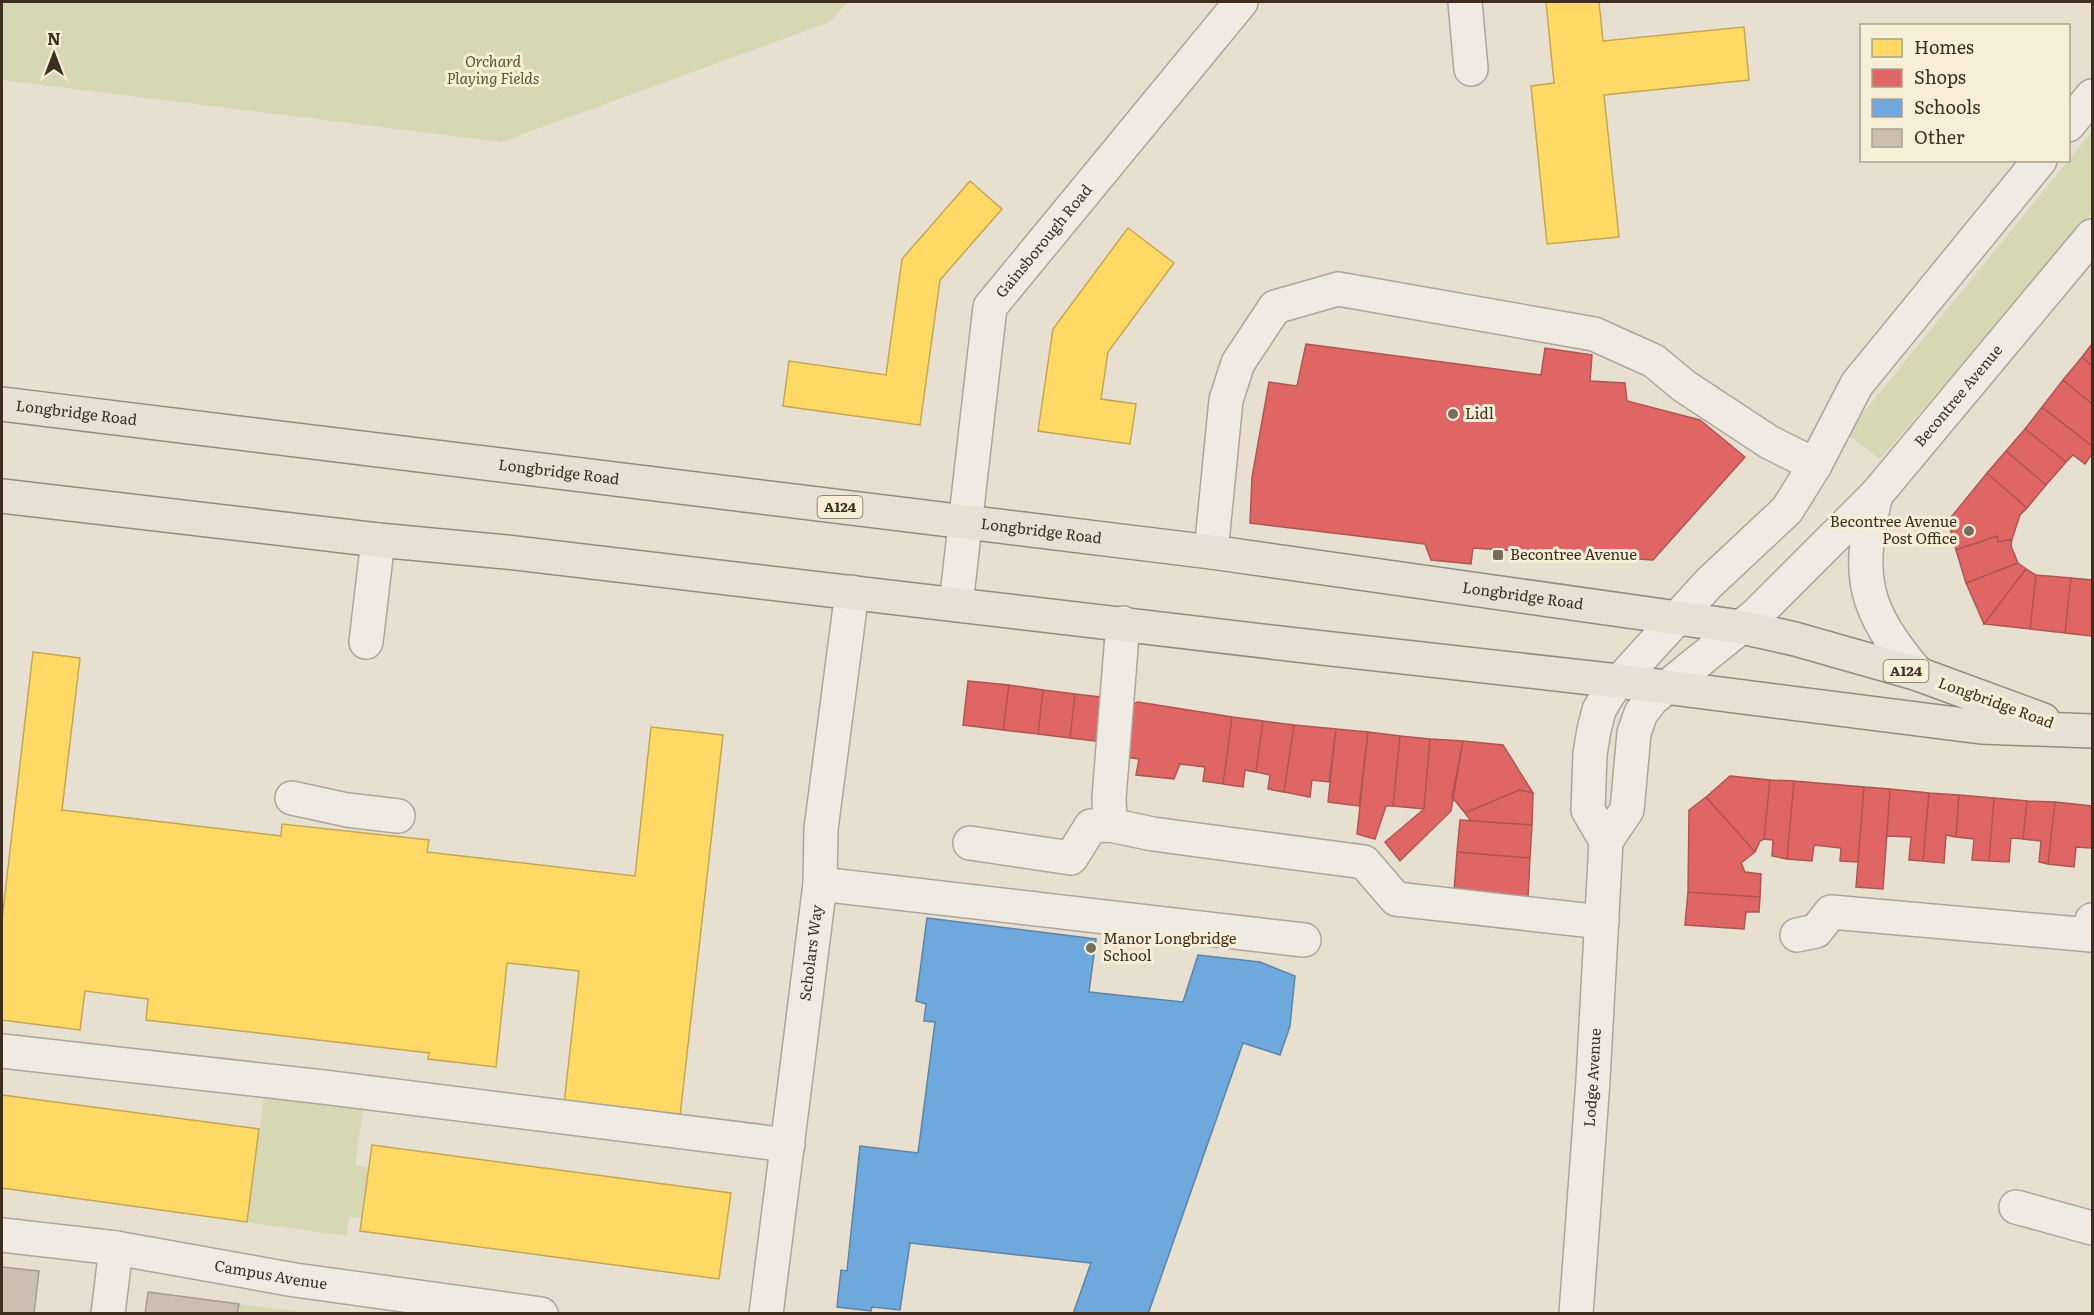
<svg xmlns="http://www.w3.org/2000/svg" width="2094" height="1315" font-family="Literata,serif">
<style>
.green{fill:#d6d7b3}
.homes{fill:#ffd966;stroke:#c5a651;stroke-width:1.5}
.shops{fill:#e06666;stroke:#af5551;stroke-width:1.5}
.schools{fill:#6fa8dc;stroke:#6083a4;stroke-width:1.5}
.building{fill:#cbbfb2;stroke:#a89c90;stroke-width:1.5}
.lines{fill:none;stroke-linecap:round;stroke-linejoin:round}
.minor-casing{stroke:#ada599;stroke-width:36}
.major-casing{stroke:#928b80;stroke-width:36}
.minor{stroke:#efebe3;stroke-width:33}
.major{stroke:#e6e1d4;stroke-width:33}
.poi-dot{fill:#786c5e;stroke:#f7eed8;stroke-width:2}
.labels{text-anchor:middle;stroke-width:6;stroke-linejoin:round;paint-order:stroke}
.shield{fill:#f7eed8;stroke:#756857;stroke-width:1.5}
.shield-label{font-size:14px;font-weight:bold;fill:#3d2e20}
.park-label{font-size:15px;font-style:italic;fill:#4d5a26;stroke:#f7eed8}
.street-label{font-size:15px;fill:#3d2e20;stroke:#f7eed8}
.poi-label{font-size:15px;fill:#3d2e20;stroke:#f7eed8;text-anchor:start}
</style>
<rect width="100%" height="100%" fill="#e7e0d1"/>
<path class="green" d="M2,2H847L830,22L501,142L2,80Z
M2092,131V213L1880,459L1846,434Z
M264,1097L363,1110L355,1165L368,1168L361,1218L349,1217L347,1236L247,1222Z
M239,1304L310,1313L237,1314Z"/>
<path class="homes" d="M1546,2H1599L1603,41L1744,27L1749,80L1604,95L1619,237L1547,244L1531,86L1554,83Z
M970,181L1002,209L940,280L920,425L783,406L789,361L886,375L902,259Z
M1128,228L1174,263L1108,352L1101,399L1136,404L1130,444L1038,431L1053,329Z
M33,652L80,658L62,810L281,836L282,824L429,840L427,852L635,876L651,727L723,735L680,1116L564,1104L579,971L507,963L496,1067L428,1059L429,1053L146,1020L148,999L85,991L80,1030L2,1020V920Z
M2,1095L259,1129L247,1222L2,1188Z
M372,1145L731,1193L719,1279L360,1231Z"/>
<path class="shops" d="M1306,344L1541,375L1545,348L1592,355L1590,381L1625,383L1627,401L1700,420L1745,457L1653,560L1473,548L1471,564L1431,560L1425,544L1250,523L1252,477L1269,382L1297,386Z
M2092,344V366L2082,357Z
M2082,357L2092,366V404L2063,380Z
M2063,380L2092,404V446L2042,407Z
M2042,407L2092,446V454L2085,464L2073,455L2066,462L2025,429Z
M2025,429L2066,462L2046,485L2006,451Z
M2006,451L2046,485L2027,508L1987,473Z
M1987,473L2027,508L2020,515L2012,539L1998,542L1997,536L1956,550L1948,521Z
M1997,536L1998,542L2012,539L2011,546L2018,563L1966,583L1956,550Z
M2018,563L2026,569L1984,624L1966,583Z
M2026,569L2036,575L2030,629L1984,624Z
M2036,575L2071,578L2065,633L2030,629Z
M2071,578L2092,580V636L2065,633Z
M968,681L1009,685L1003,730L963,725Z
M1009,685L1043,690L1038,734L1003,730Z
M1043,690L1075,694L1070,738L1038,734Z
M1075,694L1109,698L1104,742L1070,738Z
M1138,702L1232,717L1223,784L1203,781L1205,767L1180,764L1174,779L1136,775L1139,759L1119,756L1125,706Z
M1232,717L1263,721L1256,772L1245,770L1243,787L1223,784Z
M1263,721L1294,725L1284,792L1268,789L1270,775L1256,772Z
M1294,725L1336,729L1329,782L1312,780L1310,797L1284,792Z
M1336,729L1368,732L1359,806L1328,802Z
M1368,732L1400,736L1393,806H1386L1375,839L1357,834Z
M1400,736L1430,739L1424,809L1393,806Z
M1430,739L1463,741L1451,811L1400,861L1385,842L1424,809Z
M1463,741L1503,745L1533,793L1519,790L1465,813L1452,797Z
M1730,776L1770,780L1764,839L1760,841L1755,852L1706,797Z
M1770,780L1794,781L1787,859L1772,856L1773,840L1764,839Z
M1794,781L1864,787L1858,862L1840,861L1841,848L1814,845L1812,861L1787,859Z
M1864,787L1890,789L1883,889L1856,887Z
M1890,789L1929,793L1923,861L1909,860L1911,837L1887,836Z
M1519,790L1533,793L1532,825L1471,821L1465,813Z
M1929,793L1959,795L1956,837L1946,835L1944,863L1923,861Z
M1959,795L1994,798L1989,861L1972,860L1974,839L1956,837Z
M1706,797L1755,852L1741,863L1745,872L1761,874L1760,897L1688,892L1689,810Z
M1994,798L2027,801L2023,839L2011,838L2009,862L1989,861Z
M2027,801L2055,802L2048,864L2039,862L2041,841L2023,839Z
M2055,802L2092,806V848L2076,847L2074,867L2048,864Z
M1460,820L1532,825L1530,858L1457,852Z
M1457,852L1530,858L1528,897L1454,892Z
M1688,892L1760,897L1759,912H1746L1744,929L1685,925Z"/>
<path class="schools" d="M927,918L1096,939L1089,992L1183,1002L1198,955L1260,962L1295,976L1290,1026L1280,1055L1243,1043L1148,1314H1073L1091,1263L910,1243L900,1310L872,1307L871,1311L837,1307L841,1270L847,1271L860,1146L918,1153L935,1022L924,1021L926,1004L916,1001Z"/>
<path class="building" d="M2,1267L39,1271L34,1314H2Z
M148,1292L239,1304L237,1314H145Z"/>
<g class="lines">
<defs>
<g id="minor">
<path d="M1465,2L1471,69"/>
<path d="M2068,125L2092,96"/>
<path d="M1876,495C1856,577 1863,609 1918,674"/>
<path d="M1211,552L1226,400L1238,363L1275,307L1338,289L1594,334L1654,361L1684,386L1769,442L1815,465"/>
<path id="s1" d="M956,604L990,307L1241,2"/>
<path d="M366,642L378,540"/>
<path d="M292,798L347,810L398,816"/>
<path d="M1110,825L1153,834L1364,862L1396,899L1602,922"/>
<path d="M1606,841L1588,810L1590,754L1594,730L1599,710L1609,693L1709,583L1787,510L1815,465L1857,384L2040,160"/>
<path id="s2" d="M1606,841L1627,810L1634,733L1641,713L1652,699L1757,614L1876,495L2092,236"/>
<path d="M970,843L1071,858L1091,826L1110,825L1109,798L1123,623"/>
<path d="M820,884L1304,940"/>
<path d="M1797,935L1816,931L1831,912L2091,935L2092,920"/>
<path d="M2,1051L323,1087L788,1145"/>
<path d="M2016,1207L2092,1228"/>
<path id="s3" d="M2,1235L116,1248L295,1280L541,1314"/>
<path d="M108,1314L116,1248"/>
<path id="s4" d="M766,1314L820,884L821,829L852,592"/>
<path id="s5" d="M1576,1314L1593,1080L1606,841"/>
</g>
<g id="major">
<path id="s6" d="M2,404L1211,552L1741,627L1795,639L1918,674L2043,720"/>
<path d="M2,496L378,540L506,552L1323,648L1618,681L1981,727L2092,731"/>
</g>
</defs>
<use href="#minor" class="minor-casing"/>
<use href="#major" class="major-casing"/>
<use href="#minor" class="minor"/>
<use href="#major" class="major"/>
</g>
<g class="poi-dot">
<circle cx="1453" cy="414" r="6"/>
<circle cx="1969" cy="531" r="6"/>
<rect x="1492" y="549" width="12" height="12" rx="3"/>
<circle cx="1091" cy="948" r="6"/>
</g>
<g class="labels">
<g class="shield">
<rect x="817.5" y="496" width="45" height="22" rx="4.5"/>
<rect x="1883.5" y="660" width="45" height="22" rx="4.5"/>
</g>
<g class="shield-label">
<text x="840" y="512">A124</text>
<text x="1906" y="676">A124</text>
</g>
<g class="park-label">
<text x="493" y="67">Orchard<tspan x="493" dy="17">Playing Fields</tspan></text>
</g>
<g class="street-label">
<text dy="5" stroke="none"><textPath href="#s1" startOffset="384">Gainsborough Road</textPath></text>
<text dy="5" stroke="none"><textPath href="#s2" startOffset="586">Becontree Avenue</textPath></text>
<text dy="5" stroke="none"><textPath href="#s6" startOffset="75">Longbridge Road</textPath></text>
<text dy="5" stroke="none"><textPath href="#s6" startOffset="561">Longbridge Road</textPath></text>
<text dy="5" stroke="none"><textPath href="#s6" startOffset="1047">Longbridge Road</textPath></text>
<text dy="5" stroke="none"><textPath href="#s6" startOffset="1533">Longbridge Road</textPath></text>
<text transform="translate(1996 703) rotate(20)" y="5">Longbridge Road</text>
<text dy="5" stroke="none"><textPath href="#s4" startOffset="364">Scholars Way</textPath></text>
<text dy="5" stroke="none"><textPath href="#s5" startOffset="237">Lodge Avenue</textPath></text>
<text dy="5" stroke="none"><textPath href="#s3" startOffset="272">Campus Avenue</textPath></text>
</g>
<g class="poi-label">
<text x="1465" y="419">Lidl</text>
<text x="1957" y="527" text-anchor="end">Becontree Avenue<tspan x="1957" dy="17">Post Office</tspan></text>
<text x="1510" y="560">Becontree Avenue</text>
<text x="1103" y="944">Manor Longbridge<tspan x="1103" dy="17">School</tspan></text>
</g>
</g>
<rect width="2094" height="1315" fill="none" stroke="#3d2e20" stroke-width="6"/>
<rect x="1860" y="24" width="210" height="138" fill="#f7eed8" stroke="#ada18e" stroke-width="1.5"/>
<rect x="1872" y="39" width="30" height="18" fill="#ffd966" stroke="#ada18e" stroke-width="1.5"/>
<text x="1914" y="54" font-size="18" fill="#3d2e20">Homes</text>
<rect x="1872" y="69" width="30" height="18" fill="#e06666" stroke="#ada18e" stroke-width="1.5"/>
<text x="1914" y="84" font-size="18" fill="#3d2e20">Shops</text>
<rect x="1872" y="99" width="30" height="18" fill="#6fa8dc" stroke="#ada18e" stroke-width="1.5"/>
<text x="1914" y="114" font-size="18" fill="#3d2e20">Schools</text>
<rect x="1872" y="129" width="30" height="18" fill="#cbbfb2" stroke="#ada18e" stroke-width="1.5"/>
<text x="1914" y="144" font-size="18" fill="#3d2e20">Other</text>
<g transform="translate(54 54)" stroke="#f7eed8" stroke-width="4.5" paint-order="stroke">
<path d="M0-4.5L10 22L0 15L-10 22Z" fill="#3d2e20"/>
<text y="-9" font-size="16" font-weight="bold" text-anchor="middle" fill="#3d2e20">N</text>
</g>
</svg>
